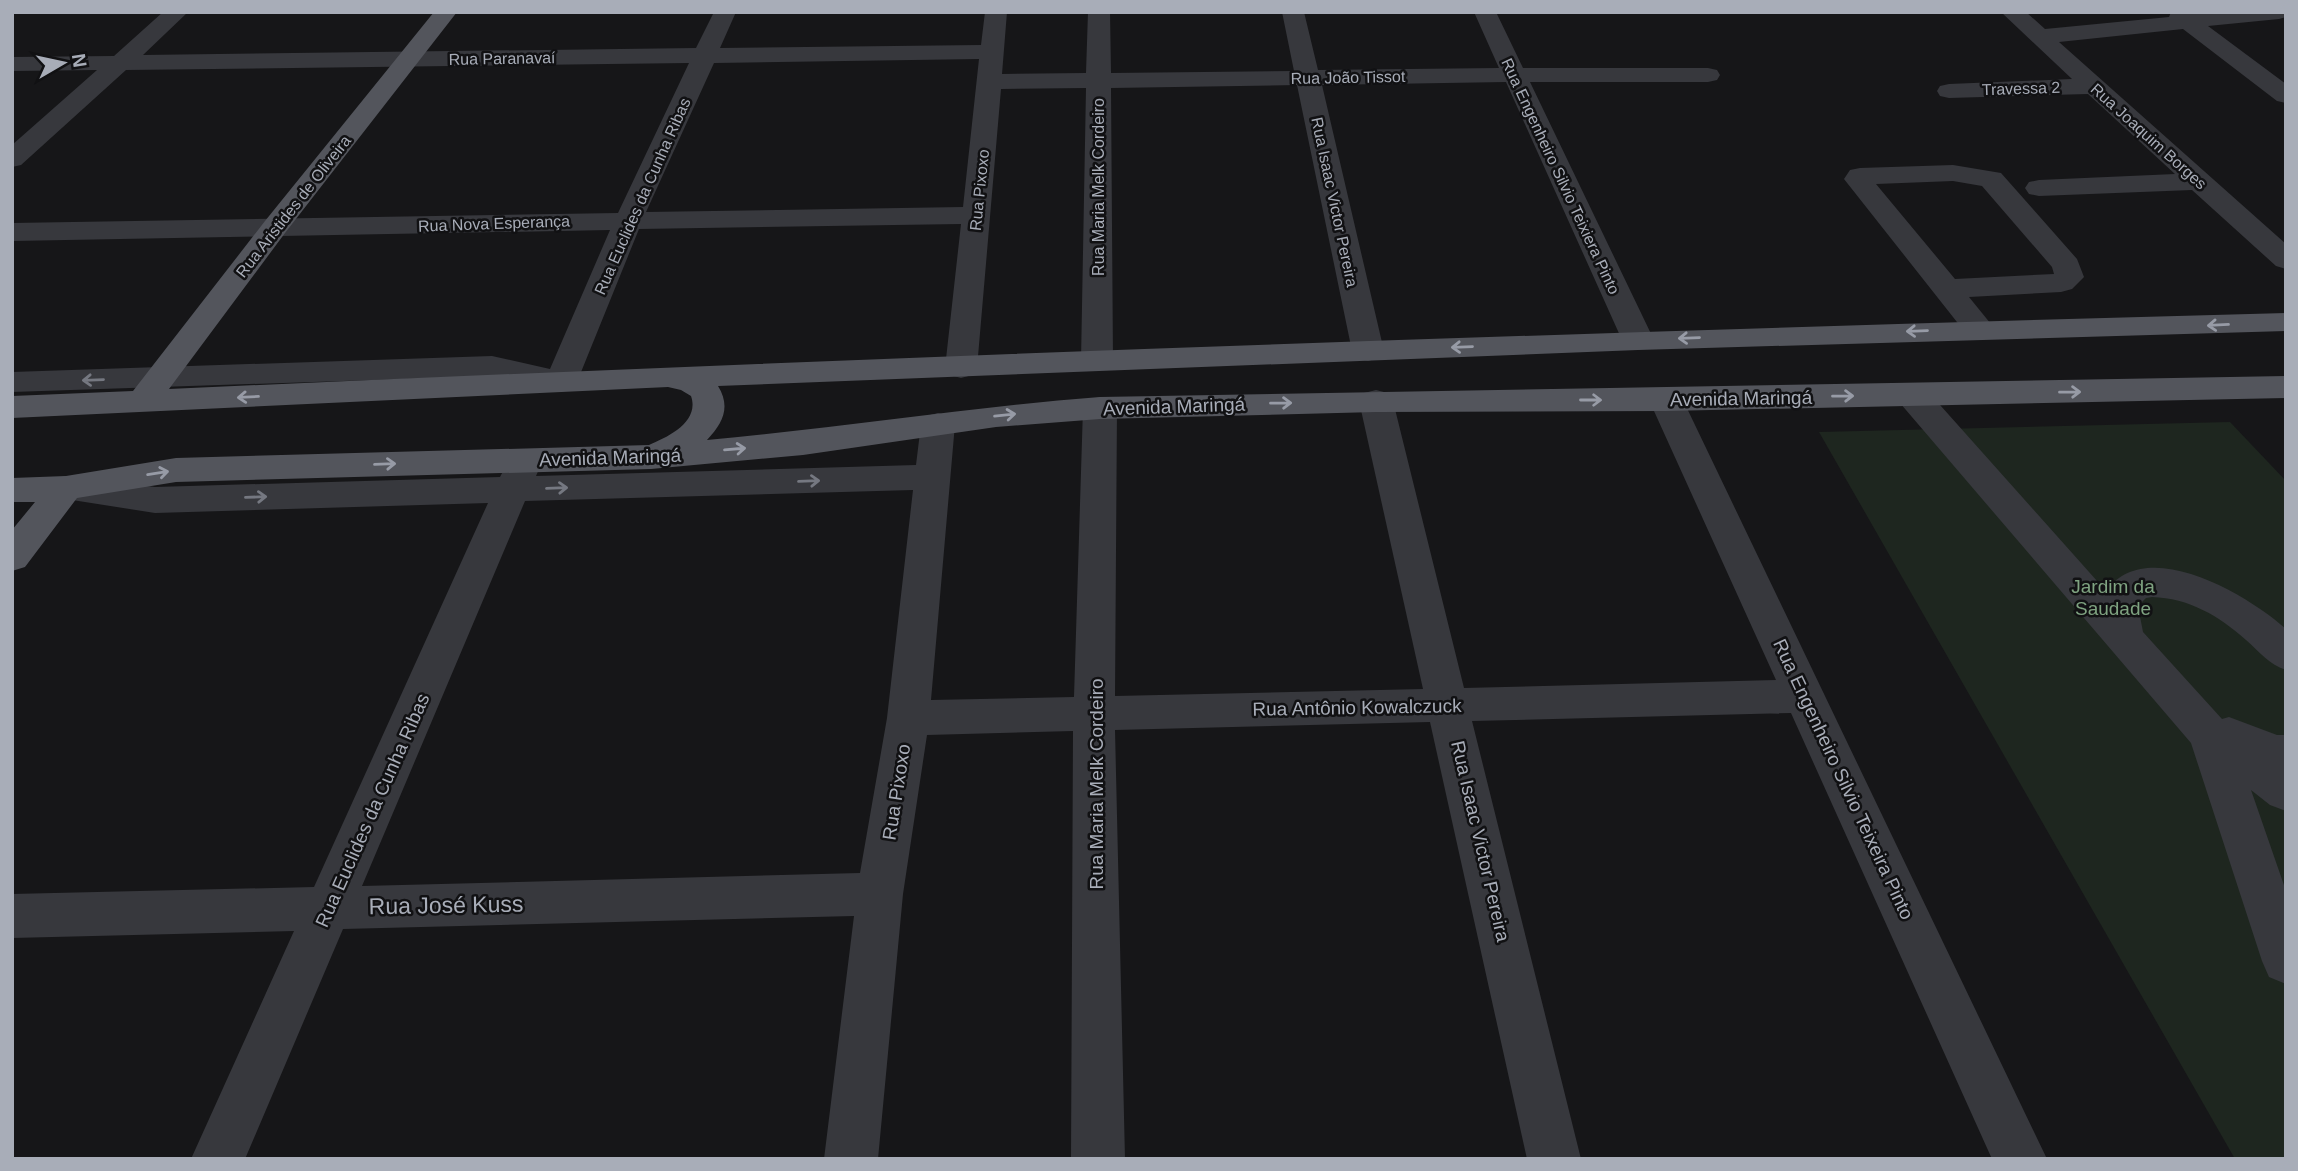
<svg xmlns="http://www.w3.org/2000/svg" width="2298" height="1171" font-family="Helvetica,sans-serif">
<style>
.green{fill:#1e261f}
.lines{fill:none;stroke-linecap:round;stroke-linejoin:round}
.minor{fill:#37383d;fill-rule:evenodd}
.major{fill:#53555c;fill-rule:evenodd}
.oneway{stroke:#979ba6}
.oneway2{stroke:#757881}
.labels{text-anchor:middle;stroke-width:5;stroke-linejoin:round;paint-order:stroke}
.far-street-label{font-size:16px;fill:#a8adb8;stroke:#111113}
.street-label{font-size:19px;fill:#a8adb8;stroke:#111113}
.park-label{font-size:19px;fill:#7fa381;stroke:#111113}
.near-street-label{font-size:23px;fill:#a8adb8;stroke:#111113}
</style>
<rect width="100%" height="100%" fill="#161618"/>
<path class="green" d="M2230,422L2286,481V1159H2235L1819,432Z"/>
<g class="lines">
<path class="minor" d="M163,12H188L143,55L696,48L714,12H736L720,48L981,45L985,12H1007L1002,74L1086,73L1088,12H1110L1111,73L1294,71L1282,12H1304L1318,70L1499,68L1474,12H1496L1523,68H1708L1717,70L1720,75L1717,80L1708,82H1530L1654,340L1649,347L1638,350L1627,347L1622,340L1506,82L1322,85L1384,351L1379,358L1368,361L1357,358L1352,351L1297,85L1111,88L1113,361L1108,368L1097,371L1086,368L1081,361L1086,88L1001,89L977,368L972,375L961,378L950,375L945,368L961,224L639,229L577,382L573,389L561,392L492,376L12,392V372L492,356L550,369L610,230L12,241V223L618,213L689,63L126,70L21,165L12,167V145L97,70L12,71V57L114,56ZM979,59L963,207L646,212L714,63Z
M2001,12H2026L2045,29L2169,17L2171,12H2286V17L2279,19L2208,26L2286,84V103L2277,101L2183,29L2059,42L2286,244V269L2276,266L2192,190L2039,196L2029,194L2025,188L2029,182L2039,180L2175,174L2088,94L1949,98L1940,96L1937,91L1940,86L1949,84L2072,79Z
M1953,165L2001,173L2077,259L2084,277L2072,289L2061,292L1969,297L1995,329L1990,336L1979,339L1968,336L1844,179L1850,170L1860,168ZM1953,181L1982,186L2052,267L2054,274L1955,279L1876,184Z
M1912,384L1924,387L2106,591C2147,534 2249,596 2286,629V670C2268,664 2260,652 2246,640C2219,616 2189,598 2152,597L2146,598L2138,606L2143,632L2222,719L2229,717L2277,735H2286V811L2270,805L2251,790L2286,891V984L2269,977L2262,961L2191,743L1900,403L1895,395L1900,387Z
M1666,389L1678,392L1683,400L2047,1159H1992L1791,713L1472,721L1581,1159H1527L1430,722L1115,730L1125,1159H1071L1073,731L927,735L903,894L878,1159H824L854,916L343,929L245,1159H191L294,931L12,938V894L314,887L488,503L155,513L53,497L48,488L53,479L66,476L155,487L500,477L509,460L521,457L533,460L539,469L536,476L916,465L921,424L926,416L938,413L950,416L955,424L931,700L1074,697L1083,408L1088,400L1100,397L1112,400L1117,408L1115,696L1423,689L1359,401L1364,393L1376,390L1388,393L1393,401L1464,688L1776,680L1649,400L1654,392ZM913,490L887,718L860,873L362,886L525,501Z"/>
<path class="major" d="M434,12H457L285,233L169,389C874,357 1580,332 2286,313V331L1638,350L718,386C731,407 723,423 707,440C839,428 968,407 1100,397L2286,376V398L1666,411L1376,412L1100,419L996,427L803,455L651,469L176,482L77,498L25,567L12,571V530L35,502H12V478L66,476L176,458L649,445C668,437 700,422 691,396L681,390L668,387L12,418V396L133,391L265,221Z"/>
</g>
<defs><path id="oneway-shaft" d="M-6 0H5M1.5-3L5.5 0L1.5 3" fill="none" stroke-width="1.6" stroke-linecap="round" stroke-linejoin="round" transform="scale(1.75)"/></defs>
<g class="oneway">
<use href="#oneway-shaft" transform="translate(2218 325) rotate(177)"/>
<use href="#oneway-shaft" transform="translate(1917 331) rotate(178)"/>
<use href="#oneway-shaft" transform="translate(1689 338) rotate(178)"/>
<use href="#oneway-shaft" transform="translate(1462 347) rotate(178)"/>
<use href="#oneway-shaft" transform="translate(2070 392) rotate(-1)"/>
<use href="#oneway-shaft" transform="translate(1843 396) rotate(-1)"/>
<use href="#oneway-shaft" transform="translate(248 397) rotate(177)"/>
<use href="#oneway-shaft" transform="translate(1591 400)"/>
<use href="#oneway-shaft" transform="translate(1281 403) rotate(-1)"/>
<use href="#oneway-shaft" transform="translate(1005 415) rotate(-6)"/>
<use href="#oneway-shaft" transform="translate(735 449) rotate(-5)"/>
<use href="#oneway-shaft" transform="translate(385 464) rotate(-2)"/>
<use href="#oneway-shaft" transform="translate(158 473) rotate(-9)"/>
</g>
<g class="oneway2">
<use href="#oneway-shaft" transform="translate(93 380) rotate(178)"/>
<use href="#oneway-shaft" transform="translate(809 481) rotate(-2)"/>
<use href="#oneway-shaft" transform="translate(557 488) rotate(-2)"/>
<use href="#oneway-shaft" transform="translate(256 497) rotate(-2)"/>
</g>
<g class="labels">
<g class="far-street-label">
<text transform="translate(502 58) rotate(-1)" y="6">Rua Paranavaí</text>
<text transform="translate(1348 77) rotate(-1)" y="6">Rua João Tissot</text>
<text transform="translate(2021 88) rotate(-2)" y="6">Travessa 2</text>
<text transform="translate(2149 136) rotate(42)" y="6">Rua Joaquim Borges</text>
<text transform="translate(1561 176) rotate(65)" y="6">Rua Engenheiro Silvio Teixiera Pinto</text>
<text transform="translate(1098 187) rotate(-90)" y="6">Rua Maria Melk Cordeiro</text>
<text transform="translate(979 190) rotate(-84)" y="6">Rua Pixoxo</text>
<text transform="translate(642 196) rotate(-66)" y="6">Rua Euclides da Cunha Ribas</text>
<text transform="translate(1335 202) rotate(78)" y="6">Rua Isaac Victor Pereira</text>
<text transform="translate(293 206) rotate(-52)" y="6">Rua Aristides de Oliveira</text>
<text transform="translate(494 223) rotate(-2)" y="6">Rua Nova Esperança</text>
</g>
<g class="street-label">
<text transform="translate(1741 398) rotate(-1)" y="7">Avenida Maringá</text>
<text transform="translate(1174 406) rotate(-2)" y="7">Avenida Maringá</text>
<text transform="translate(610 457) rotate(-2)" y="7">Avenida Maringá</text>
<text transform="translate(1357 707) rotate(-1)" y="7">Rua Antônio Kowalczuck</text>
<text transform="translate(1844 779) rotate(65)" y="7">Rua Engenheiro Silvio Teixeira Pinto</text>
<text transform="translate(1096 784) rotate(-90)" y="7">Rua Maria Melk Cordeiro</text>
<text transform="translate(896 792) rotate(-81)" y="7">Rua Pixoxo</text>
<text transform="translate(372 810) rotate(-66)" y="7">Rua Euclides da Cunha Ribas</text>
<text transform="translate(1481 841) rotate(77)" y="7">Rua Isaac Victor Pereira</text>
</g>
<g class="park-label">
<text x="2113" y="593">Jardim da<tspan x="2113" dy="22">Saudade</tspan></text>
</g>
<g class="near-street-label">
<text transform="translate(446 905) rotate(-1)" y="8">Rua José Kuss</text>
</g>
</g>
<rect width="2298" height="1171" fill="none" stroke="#a8adb8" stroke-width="28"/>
<g transform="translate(63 63) rotate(81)" stroke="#111113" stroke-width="5" paint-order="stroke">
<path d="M0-5L12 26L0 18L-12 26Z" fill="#a8adb8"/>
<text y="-10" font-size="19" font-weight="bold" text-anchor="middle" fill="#a8adb8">N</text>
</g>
</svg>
